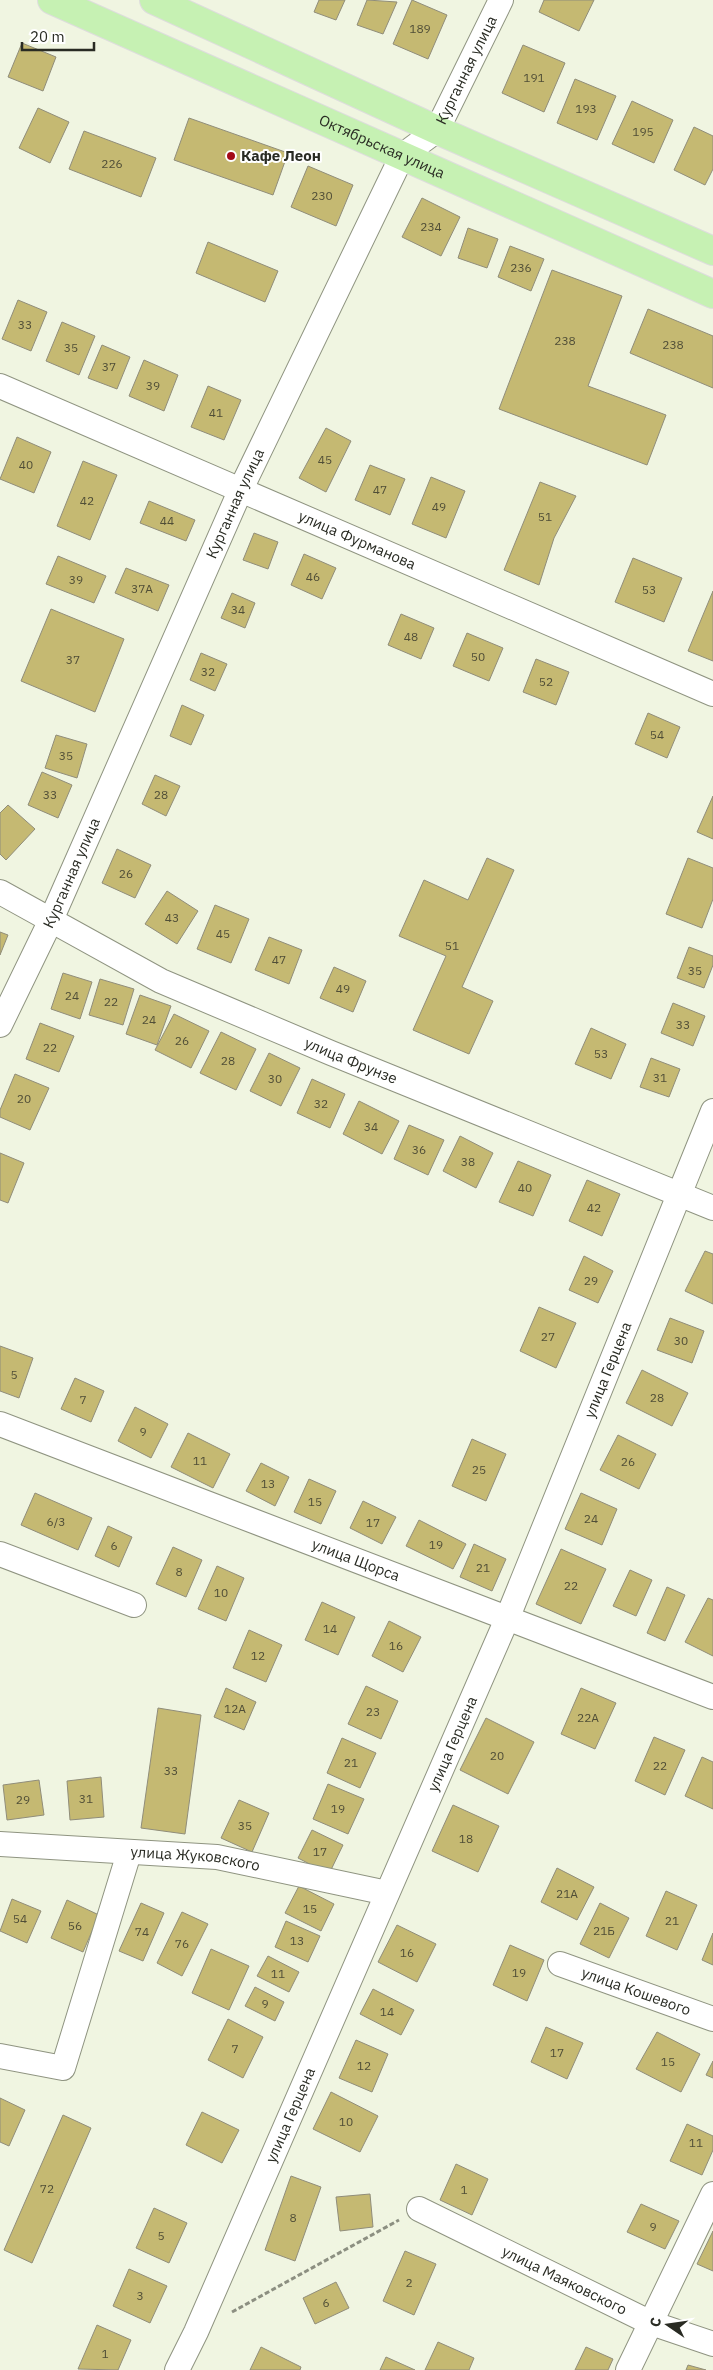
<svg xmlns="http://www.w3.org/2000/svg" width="713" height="2370" font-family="'IBM Plex Sans',sans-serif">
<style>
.building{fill:#c5b972;stroke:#908d7a}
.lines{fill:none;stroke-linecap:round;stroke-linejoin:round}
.minor-casing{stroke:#8f9481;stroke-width:26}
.major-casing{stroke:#dddddc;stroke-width:30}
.path{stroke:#8c8f81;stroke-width:3;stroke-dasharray:5 2.5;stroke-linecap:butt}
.minor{stroke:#fff;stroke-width:24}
.major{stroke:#c6f1b3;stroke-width:28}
.poi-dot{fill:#a30918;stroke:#fff;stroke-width:2}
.labels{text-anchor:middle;stroke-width:4;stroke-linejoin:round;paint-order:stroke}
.number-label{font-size:12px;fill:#504e37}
.street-label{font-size:15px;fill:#292b23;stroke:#fff}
.poi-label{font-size:15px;font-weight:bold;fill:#292b23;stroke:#fff;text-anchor:start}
</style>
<rect width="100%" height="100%" fill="#f0f5e1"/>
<path class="building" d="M319,0H345L336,20L314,12Z
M367,0L397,2L383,34L357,25Z
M412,0L447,15L428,59L393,44Z
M544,0H594L579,31L539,12Z
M22,43L56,57L43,91L8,77Z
M523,45L565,63L544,112L502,93Z
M575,79L616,96L597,140L557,123Z
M632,101L673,120L654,163L612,144Z
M38,108L69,122L50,163L19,148Z
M189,118L288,153L273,195L174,160Z
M694,127L713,136V169L705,185L674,170Z
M84,131L156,158L141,197L69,169Z
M308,166L353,185L336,226L291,207Z
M422,198L460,217L441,256L402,237Z
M468,228L498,239L487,268L458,258Z
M208,242L278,271L265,302L196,273Z
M510,246L544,259L531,291L498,277Z
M552,270L622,296L588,386L666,415L647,465L499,409Z
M18,300L47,312L31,351L2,339Z
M648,309L713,336V388L630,353Z
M62,322L95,336L79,375L46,361Z
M102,345L130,357L117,389L88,378Z
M144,360L178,375L164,411L129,396Z
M208,386L241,400L224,440L191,427Z
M326,428L351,441L326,492L299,478Z
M17,437L51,452L34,493L0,479Z
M83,461L117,475L90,540L57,526Z
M370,465L405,479L390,515L355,500Z
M431,477L465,491L446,538L412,524Z
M540,482L576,496L554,538L539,585L504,570Z
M149,501L195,520L186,541L140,523Z
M254,533L278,542L268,569L243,560Z
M304,554L336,568L322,599L291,585Z
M58,556L106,576L94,603L46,584Z
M633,558L682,578L664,622L615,602Z
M126,568L169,585L158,611L115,593Z
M713,591V661L688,651Z
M232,593L255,603L245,628L221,618Z
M51,609L124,639L95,712L21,681Z
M401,614L434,628L421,659L388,645Z
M467,633L503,648L489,681L453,666Z
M201,653L227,664L215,691L190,680Z
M536,659L569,672L556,705L523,692Z
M182,705L204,715L191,745L170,736Z
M648,713L680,727L667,758L635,744Z
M56,735L87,744L77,778L45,768Z
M42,772L72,785L58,818L28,805Z
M155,775L180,786L166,816L142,804Z
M713,796V839L697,832Z
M8,805L35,829L6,860L0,854V813Z
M117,849L151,865L135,898L102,883Z
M487,858L514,870L462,987L493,1001L469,1054L413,1030L446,956L399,936L424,880L468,900Z
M688,858L713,868V899L702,928L666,914Z
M167,891L198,911L177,944L145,924Z
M215,905L249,919L231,963L197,949Z
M0,932L8,935L0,955Z
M269,937L302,950L289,984L255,970Z
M689,947L713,956V965L704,988L677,978Z
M334,967L366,981L353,1012L320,998Z
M63,973L92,982L80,1019L51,1009Z
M100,979L134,989L123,1025L89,1015Z
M140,995L171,1006L157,1045L126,1034Z
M673,1003L705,1016L693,1046L661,1033Z
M174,1014L209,1031L191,1068L155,1050Z
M40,1023L74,1036L59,1072L26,1059Z
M591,1028L626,1044L611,1079L575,1064Z
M221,1032L256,1049L236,1090L200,1073Z
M269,1053L300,1068L281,1106L250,1091Z
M651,1058L680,1069L669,1097L640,1087Z
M15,1074L49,1088L30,1130L0,1117V1110Z
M312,1079L345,1094L330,1128L297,1113Z
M359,1101L399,1121L382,1154L343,1134Z
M409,1125L444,1140L428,1175L394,1159Z
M460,1136L493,1153L476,1188L443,1171Z
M0,1153L24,1163L8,1203L0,1200Z
M518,1161L551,1175L533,1216L499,1202Z
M587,1180L620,1194L602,1236L569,1221Z
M705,1251L713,1254V1304L685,1291Z
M584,1256L613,1271L598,1303L569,1290Z
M539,1307L576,1323L556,1368L520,1351Z
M670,1318L704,1331L692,1363L657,1350Z
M0,1346L33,1358L19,1398L0,1391Z
M642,1370L688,1393L672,1426L626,1403Z
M75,1378L104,1391L91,1422L61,1409Z
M135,1407L168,1424L151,1458L118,1441Z
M188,1433L230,1454L213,1488L171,1467Z
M618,1435L656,1454L639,1489L600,1470Z
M472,1439L506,1454L486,1501L452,1486Z
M261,1463L289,1477L275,1506L246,1491Z
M309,1479L336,1491L321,1524L294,1512Z
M35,1493L92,1518L78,1550L21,1525Z
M581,1493L617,1509L602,1545L565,1529Z
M363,1501L396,1517L382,1544L350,1528Z
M419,1520L466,1544L453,1569L406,1546Z
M108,1526L132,1537L119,1567L95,1556Z
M474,1544L506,1559L492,1591L460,1577Z
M173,1547L202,1560L186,1597L156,1584Z
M561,1549L606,1569L581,1624L536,1604Z
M217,1566L244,1578L226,1621L198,1609Z
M630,1570L652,1580L636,1616L613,1606Z
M667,1587L685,1595L665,1641L647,1633Z
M708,1598L713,1600V1656L685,1642Z
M322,1602L355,1617L338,1655L305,1640Z
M389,1621L421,1637L403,1672L372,1656Z
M249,1630L282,1645L266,1682L233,1668Z
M366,1686L398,1701L381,1739L348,1724Z
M226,1688L256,1702L244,1730L214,1717Z
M581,1688L616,1703L595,1749L561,1734Z
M158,1708L201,1715L185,1834L141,1828Z
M486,1718L534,1742L508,1794L460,1770Z
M654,1737L685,1750L665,1795L635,1781Z
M342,1738L376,1753L360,1788L327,1773Z
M702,1757L713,1762V1809L685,1796Z
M101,1777L104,1817L70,1820L67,1781Z
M39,1780L44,1815L7,1820L3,1785Z
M328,1784L364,1799L348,1834L313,1819Z
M239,1800L269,1813L252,1852L221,1838Z
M453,1805L499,1826L478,1872L432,1851Z
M312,1830L343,1845L329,1874L298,1858Z
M557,1868L594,1887L577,1920L541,1902Z
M299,1886L334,1904L321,1931L285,1913Z
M666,1891L697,1905L677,1950L646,1936Z
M12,1899L41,1911L27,1943L0,1931Z
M67,1900L99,1915L83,1952L51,1938Z
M141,1903L164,1913L143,1961L119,1951Z
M600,1903L629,1918L609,1958L580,1944Z
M182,1912L208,1924L182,1976L157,1963Z
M286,1921L320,1936L308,1962L275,1947Z
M397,1925L436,1944L417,1982L378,1962Z
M713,1933V1965L702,1960Z
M510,1945L544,1960L527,2001L493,1985Z
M211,1949L249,1966L229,2010L192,1993Z
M268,1956L299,1972L289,1992L257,1976Z
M255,1987L284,2002L275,2021L245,2006Z
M373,1989L414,2010L401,2035L360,2014Z
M228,2019L263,2037L243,2078L208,2060Z
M546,2027L583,2043L567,2079L531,2062Z
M657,2032L700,2054L681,2092L636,2069Z
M356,2040L388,2054L372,2092L339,2078Z
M713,2061V2078L706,2075Z
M331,2092L378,2116L360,2152L313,2129Z
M0,2098L25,2110L9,2146L0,2142Z
M202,2112L239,2130L222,2163L186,2145Z
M63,2115L91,2128L32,2263L4,2250Z
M687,2124L713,2136V2150L702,2175L670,2161Z
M456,2164L488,2179L472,2215L440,2200Z
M291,2176L321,2187L295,2261L265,2250Z
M370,2194L373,2227L340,2231L336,2197Z
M641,2204L679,2221L665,2249L627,2232Z
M154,2208L187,2223L169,2263L136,2248Z
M713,2231V2271L697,2264Z
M405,2251L436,2264L414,2315L383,2301Z
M129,2269L167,2286L150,2323L113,2306Z
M336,2282L349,2308L315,2324L303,2298Z
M97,2325L131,2340L118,2370L78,2369Z
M438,2342L474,2358L469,2370H425Z
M261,2347L301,2367L300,2370H250Z
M586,2347L613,2359L608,2370H575Z
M386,2357L415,2370H380Z
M688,2365L706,2370H686Z"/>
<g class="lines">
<defs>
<g id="minor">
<path id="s1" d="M0,386L713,694"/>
<path id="s2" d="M0,892L161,981L331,1053L713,1208"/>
<path id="s3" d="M0,1025L51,920L241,489L402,156L437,130L501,0"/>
<path id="s4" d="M0,1424L713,1697"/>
<path d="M0,1554L134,1605"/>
<path id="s5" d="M0,1844L217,1857L387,1893"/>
<path id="s6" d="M560,1964L713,2019"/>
<path d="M0,2056L63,2068L129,1853"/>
<path id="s7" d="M419,2209L651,2323L713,2344"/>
<path id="s8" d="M177,2370L196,2332L507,1619L713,1111"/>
<path d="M628,2370L713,2194"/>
</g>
<g id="major">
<path id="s9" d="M52,0L713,294"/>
<path d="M154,0L437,130L713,251"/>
</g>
</defs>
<use href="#minor" class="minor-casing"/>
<use href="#major" class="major-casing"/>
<path class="path" d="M232,2312L399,2220"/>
<use href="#minor" class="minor"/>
<use href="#major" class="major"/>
</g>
<circle class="poi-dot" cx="231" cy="156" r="5"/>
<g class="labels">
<g class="number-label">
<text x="420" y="33">189</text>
<text x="534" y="82">191</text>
<text x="586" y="113">193</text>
<text x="643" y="136">195</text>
<text x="112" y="168">226</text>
<text x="322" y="200">230</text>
<text x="431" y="231">234</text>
<text x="521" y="272">236</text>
<text x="25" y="329">33</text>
<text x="565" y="345">238</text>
<text x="673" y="349">238</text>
<text x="71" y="352">35</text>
<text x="109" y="371">37</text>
<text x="153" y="390">39</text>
<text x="216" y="417">41</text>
<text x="325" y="464">45</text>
<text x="26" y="469">40</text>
<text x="380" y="494">47</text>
<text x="87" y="505">42</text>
<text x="439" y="511">49</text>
<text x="545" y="521">51</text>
<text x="167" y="525">44</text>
<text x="313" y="581">46</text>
<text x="76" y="584">39</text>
<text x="142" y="593">37А</text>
<text x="649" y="594">53</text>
<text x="238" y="614">34</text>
<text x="411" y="641">48</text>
<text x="478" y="661">50</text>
<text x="73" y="664">37</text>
<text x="208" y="676">32</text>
<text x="546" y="686">52</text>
<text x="657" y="739">54</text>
<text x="66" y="760">35</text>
<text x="50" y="799">33</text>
<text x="161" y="799">28</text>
<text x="126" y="878">26</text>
<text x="172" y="922">43</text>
<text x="223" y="938">45</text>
<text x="452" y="950">51</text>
<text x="279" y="964">47</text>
<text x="695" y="975">35</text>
<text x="343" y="993">49</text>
<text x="72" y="1000">24</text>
<text x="111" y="1006">22</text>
<text x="149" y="1024">24</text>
<text x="683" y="1029">33</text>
<text x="182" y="1045">26</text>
<text x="50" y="1052">22</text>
<text x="601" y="1058">53</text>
<text x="228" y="1065">28</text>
<text x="660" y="1082">31</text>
<text x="275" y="1083">30</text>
<text x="24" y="1103">20</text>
<text x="321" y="1108">32</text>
<text x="371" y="1131">34</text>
<text x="419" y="1154">36</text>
<text x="468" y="1166">38</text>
<text x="525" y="1192">40</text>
<text x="594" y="1212">42</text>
<text x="591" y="1285">29</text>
<text x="548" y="1341">27</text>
<text x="681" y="1345">30</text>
<text x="14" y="1379">5</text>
<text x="657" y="1402">28</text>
<text x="83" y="1404">7</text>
<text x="143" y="1436">9</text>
<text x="200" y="1465">11</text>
<text x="628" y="1466">26</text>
<text x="479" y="1474">25</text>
<text x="268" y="1488">13</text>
<text x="315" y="1506">15</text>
<text x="591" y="1523">24</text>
<text x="56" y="1526">6/3</text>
<text x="373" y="1527">17</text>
<text x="436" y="1549">19</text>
<text x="114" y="1550">6</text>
<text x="483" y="1572">21</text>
<text x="179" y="1576">8</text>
<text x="571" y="1590">22</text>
<text x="221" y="1597">10</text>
<text x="330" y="1633">14</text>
<text x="396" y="1650">16</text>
<text x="258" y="1660">12</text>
<text x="235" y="1713">12А</text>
<text x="373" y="1716">23</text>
<text x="588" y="1722">22А</text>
<text x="497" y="1760">20</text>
<text x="351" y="1767">21</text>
<text x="660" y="1770">22</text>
<text x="171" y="1775">33</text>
<text x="86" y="1803">31</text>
<text x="23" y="1804">29</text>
<text x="338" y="1813">19</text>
<text x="245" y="1830">35</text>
<text x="466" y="1843">18</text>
<text x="320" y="1856">17</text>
<text x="567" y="1898">21А</text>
<text x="310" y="1913">15</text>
<text x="20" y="1923">54</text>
<text x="672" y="1925">21</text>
<text x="75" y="1930">56</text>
<text x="604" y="1935">21Б</text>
<text x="142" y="1936">74</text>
<text x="297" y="1945">13</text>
<text x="182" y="1948">76</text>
<text x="407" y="1957">16</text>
<text x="519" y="1977">19</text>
<text x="278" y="1978">11</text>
<text x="265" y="2008">9</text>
<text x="387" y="2016">14</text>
<text x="235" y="2053">7</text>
<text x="557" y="2057">17</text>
<text x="668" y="2066">15</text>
<text x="364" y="2070">12</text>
<text x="346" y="2126">10</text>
<text x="696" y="2147">11</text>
<text x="47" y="2193">72</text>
<text x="464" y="2194">1</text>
<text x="293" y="2222">8</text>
<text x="653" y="2231">9</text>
<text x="161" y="2240">5</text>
<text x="409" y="2287">2</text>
<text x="140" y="2300">3</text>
<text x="326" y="2307">6</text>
<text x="105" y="2358">1</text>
</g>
<g class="street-label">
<text dy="5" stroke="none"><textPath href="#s3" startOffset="1068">Курганная улица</textPath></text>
<text dy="5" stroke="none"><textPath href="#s9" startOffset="361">Октябрьская улица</textPath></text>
<text dy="5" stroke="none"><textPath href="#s3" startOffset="572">Курганная улица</textPath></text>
<text dy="5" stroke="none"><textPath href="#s1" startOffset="389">улица Фурманова</textPath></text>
<text dy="5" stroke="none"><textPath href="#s3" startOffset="168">Курганная улица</textPath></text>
<text dy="5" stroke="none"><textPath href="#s2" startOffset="390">улица Фрунзе</textPath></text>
<text dy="5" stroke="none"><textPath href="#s8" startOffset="1089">улица Герцена</textPath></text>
<text dy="5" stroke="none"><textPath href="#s4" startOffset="381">улица Щорса</textPath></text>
<text dy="5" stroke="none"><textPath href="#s8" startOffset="684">улица Герцена</textPath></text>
<text dy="5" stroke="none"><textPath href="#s5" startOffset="196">улица Жуковского</textPath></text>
<text dy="5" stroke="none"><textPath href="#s6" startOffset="81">улица Кошевого</textPath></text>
<text dy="5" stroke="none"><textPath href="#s8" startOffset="279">улица Герцена</textPath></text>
<text dy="5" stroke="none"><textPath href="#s7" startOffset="162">улица Маяковского</textPath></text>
</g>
<g class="poi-label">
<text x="241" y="161">Кафе Леон</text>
</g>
</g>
<g transform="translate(668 2325) rotate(283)" stroke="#ffffff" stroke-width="4" paint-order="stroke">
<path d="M0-4L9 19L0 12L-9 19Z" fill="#292b23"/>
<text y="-8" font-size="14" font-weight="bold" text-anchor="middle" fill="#292b23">С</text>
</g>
<path d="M22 42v8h72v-8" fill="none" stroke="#292b23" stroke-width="2.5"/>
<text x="30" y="42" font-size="15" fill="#292b23" stroke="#ffffff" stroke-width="4" paint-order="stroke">20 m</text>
</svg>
